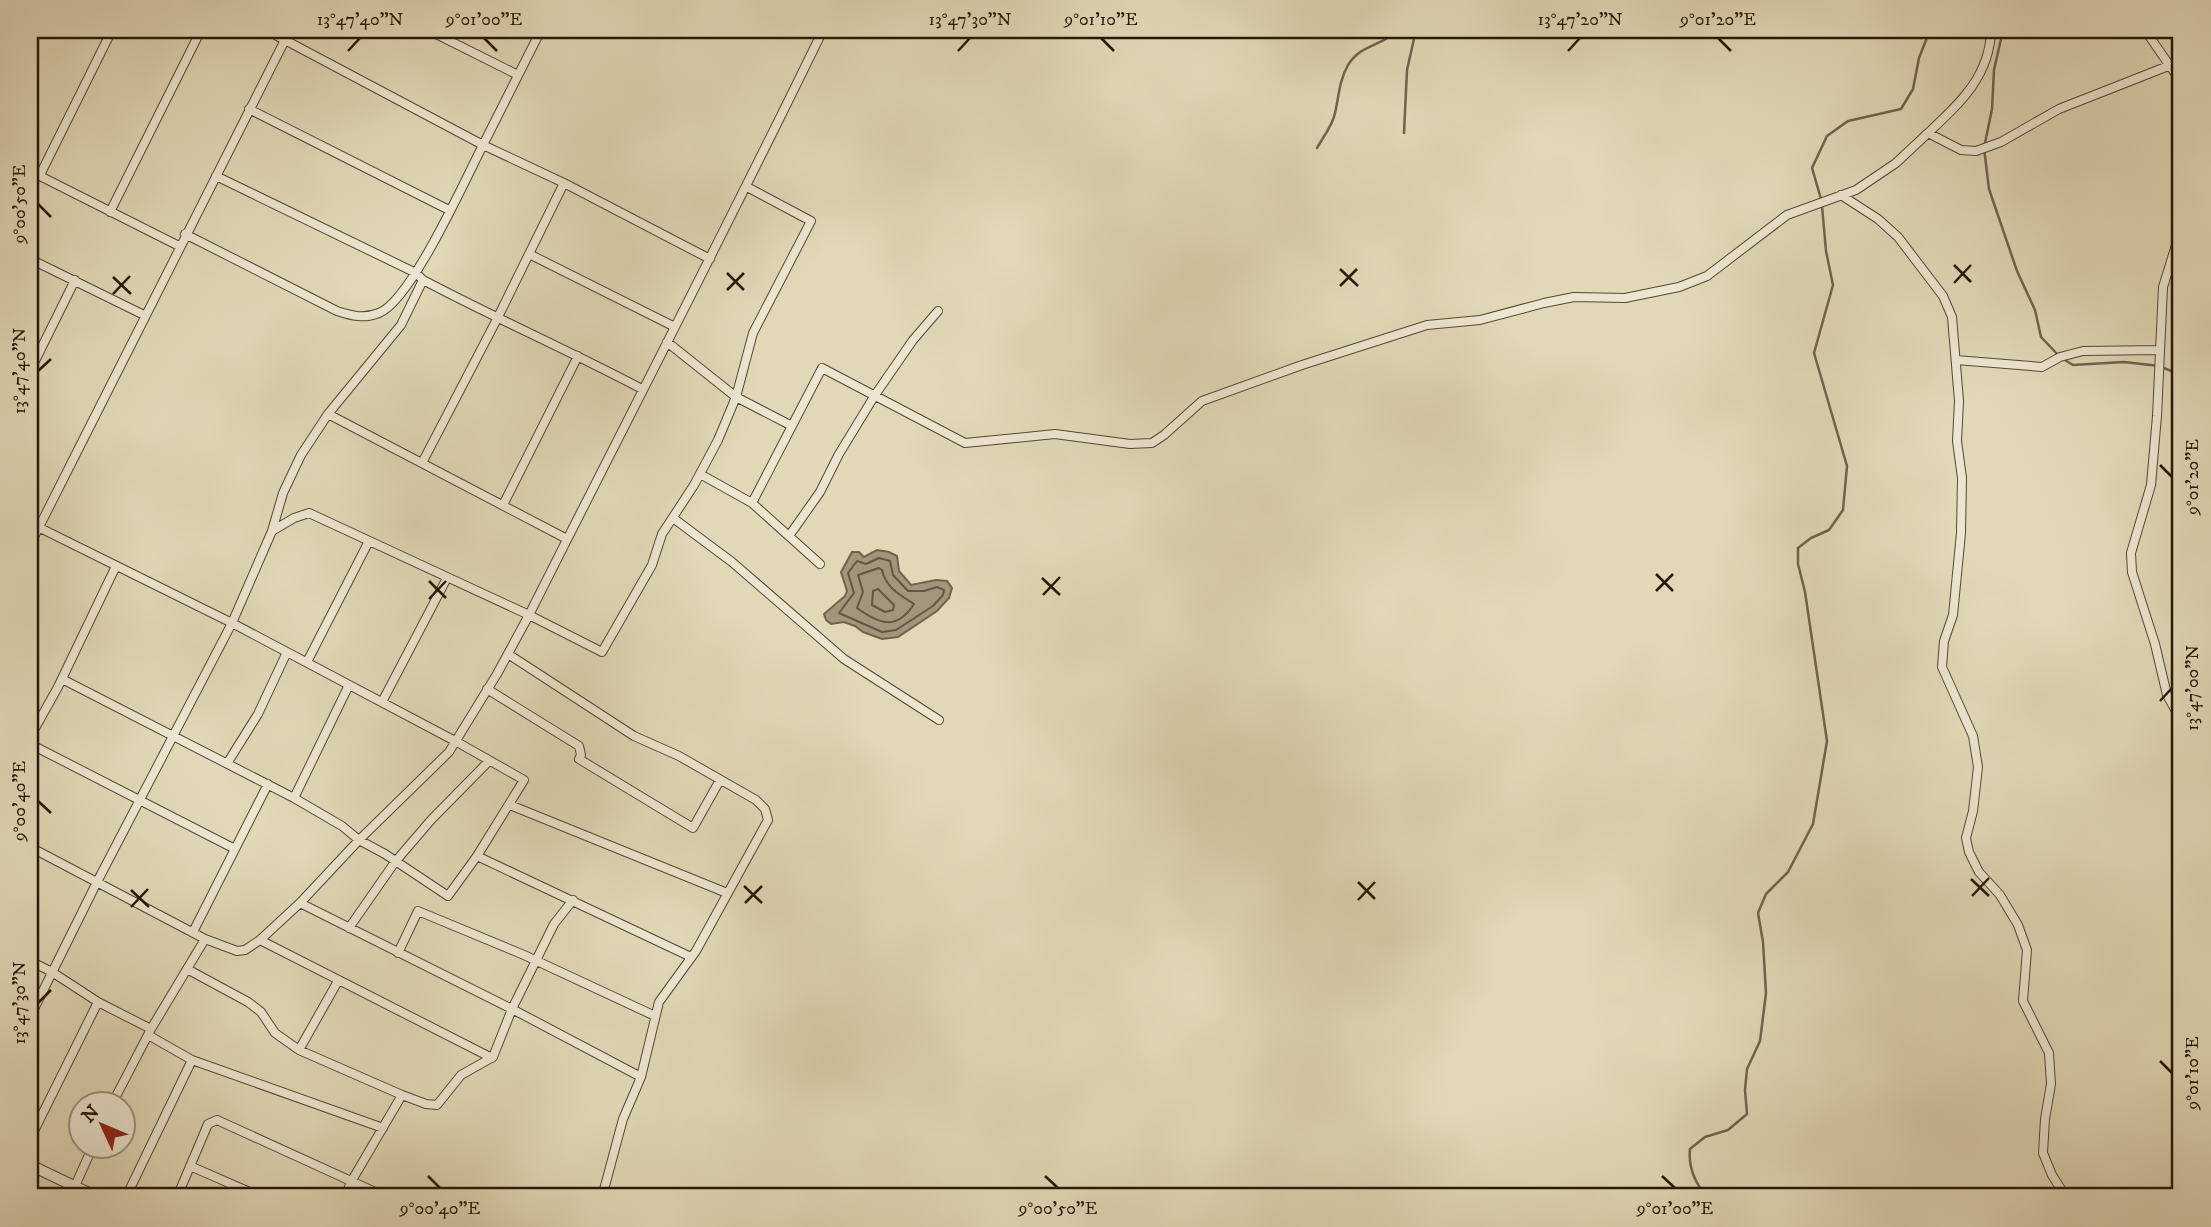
<svg xmlns="http://www.w3.org/2000/svg" width="2211" height="1227" font-family="'IM FELL DW Pica',serif">
<style>
.water{fill:#a1967c;stroke:#6f634e;stroke-width:2}
.lines{fill:none;stroke-linecap:round;stroke-linejoin:round}
.shore{stroke:#635642;stroke-width:2}
.stream{stroke:#6f634e;stroke-width:2.5}
.minor-casing{stroke:#544734;stroke-width:10}
.tertiary-casing{stroke:#544734;stroke-width:12}
.minor{stroke:#ece6d0;stroke-width:8}
.tertiary{stroke:#ece6d0;stroke-width:10}
.ticks{fill:none;stroke:#251708;stroke-width:2.5}
.neatline{fill:none;stroke:#251708;stroke-width:2.5}
.ticks-label{font-size:18px;text-anchor:middle;fill:#251708}
</style>
<rect width="100%" height="100%" fill="#e1d8b7"/>
<filter id="stains"><feTurbulence type="fractalNoise" baseFrequency=".00286" numOctaves="4"/><feColorMatrix values="0 0 0 0 .2 0 0 0 0 .09 0 0 0 0 .02 0 0 0 .5 -.17"/></filter>
<radialGradient id="worn" r=".72"><stop offset=".6" stop-color="#630" stop-opacity="0"/><stop offset="1" stop-color="#630" stop-opacity=".3"/></radialGradient>
<path class="water" d="M877,550L889,552L897,556L899,571L911,585L936,580L947,581L952,588L949,598L937,611L898,637L882,639L863,632L855,626L844,622L831,624L826,620L824,614L845,596L847,591L841,572L852,552H859L864,557Z"/>
<g class="lines">
<path class="shore" d="M879,558L890,561L893,575L908,591H924L937,587L944,590L943,595L933,606L896,630L882,632L839,613L854,593L848,573L857,561L866,564Z
M879,568L882,570C886,588 900,595 914,604C897,631 879,624 857,608L863,592L858,575Z
M878,589L894,605L893,610L885,612L872,605L873,591Z"/>
<path class="stream" d="M2003,30L1994,70L1992,109L1984,148L1989,189L2017,271L2035,310L2041,337L2060,357L2073,365L2124,362L2159,366L2181,375
M1404,133L1407,70L1416,30
M1317,148C1323,137 1333,125 1335,113C1339,96 1339,81 1348,65C1362,43 1382,47 1396,30
M1821,199L1812,168L1827,136L1848,121L1901,109L1913,89L1919,58L1930,30
M1707,1197C1695,1183 1688,1168 1690,1149L1705,1137L1728,1130L1747,1114L1745,1090L1747,1069L1760,1041L1766,993L1763,942L1758,913L1766,894L1788,872L1813,824L1827,741L1805,592L1798,564V548L1811,538L1829,530L1843,510L1847,466L1814,353L1833,285L1826,251L1822,206"/>
<defs>
<path id="minor" d="M266,30L483,145L541,30
M428,30L518,75
M2145,30L2181,82
M448,40L453,30
M249,109L449,210
M1928,133C1960,103 1990,76 1991,30
M30,171L179,246
M40,175L112,30
M216,176L416,273L423,280C495,318 570,351 642,389
M1841,195L1878,219L1898,237L1943,296L1952,317L1959,401L1957,441L1962,478L1961,533L1953,615L1944,641L1942,667L1973,736L1978,767L1973,811L1966,838L1969,852L1979,872L2000,895L2018,925L2027,950L2023,1001L2049,1053L2051,1084L2045,1119L2043,1153L2052,1175L2066,1197
M110,212L201,30
M2181,229L2163,287L2157,416L2151,485L2131,553L2132,572L2155,644L2167,695L2181,720
M185,234L337,311C352,316 364,319 379,313C411,301 465,180 483,145L564,183L710,259
M529,254L675,327
M30,259L144,315
M667,342L736,397L792,426
M1956,360L2042,367L2060,357L2083,351L2160,350
M30,371L75,280
M328,414L567,539
M422,463L497,319L564,183
M700,474L752,503L820,564
M752,503L822,368L965,443L1055,434L1130,444L1152,443L1164,435L1202,401L1302,365L1427,325L1480,320L1544,303L1574,297L1625,298L1679,287L1707,276L1787,215L1856,190L1896,163L1928,133L1961,150L1976,151L2001,142L2059,109L2181,61
M503,505L578,356
M673,518L732,562L844,659L939,720
M30,523L232,623L457,742L524,780L477,856L448,896L385,854L359,840L342,826L294,798L62,679
M272,531L283,493L301,455L328,414L401,325L423,280
M789,536L820,492L839,454L875,395L913,340L938,311
M30,545L290,30
M508,654L634,736L679,756L756,800L765,809L768,820L696,951L659,1002L641,1077L623,1119L602,1197
M307,662L369,541
M487,689L579,746L581,755L579,759L693,828L720,780
M382,702L447,578
M30,737L58,687L116,566
M30,744L235,849
M228,762L258,714L287,652
M294,798L349,685
M510,805L727,893
M30,847L205,939L237,951L245,950L260,940L300,903L359,840L449,752L497,674L529,615L602,652L652,565L662,534L694,485L718,440L736,397L753,333L811,221L747,187
M477,856L691,957
M300,903L512,1009L641,1077
M349,928L395,862L431,820L489,761
M193,932L268,784
M260,940L492,1058
M398,953L418,911L524,955L655,1016
M30,961L52,972L98,1002L151,1029L112,1104
M187,969L248,1002L261,1012L275,1033L299,1050L402,1095L426,1104L437,1105L461,1075L493,1057L512,1009L554,924L573,900
M30,1017L97,882L232,623L272,531L294,518L309,513L529,615C627,420 728,226 823,30
M151,1029L205,939
M148,1035L192,1060L383,1128
M299,1050L338,981
M30,1139L98,1002
M190,1166L261,1197
M75,1186L93,1146
M126,1197L192,1060
M177,1197L208,1124L217,1120L386,1197
M345,1197L351,1182L402,1095"/>
<path id="tertiary" d="M30,1165L97,1197"/>
</defs>
<use href="#minor" class="minor-casing"/>
<use href="#tertiary" class="tertiary-casing"/>
<use href="#minor" class="minor"/>
<use href="#tertiary" class="tertiary"/>
</g>
<path class="ticks" d="M484,38L497,51M1101,38L1114,51M1718,38L1731,51M348,51L360,38M958,51L970,38M1568,51L1580,38M38,204L51,217M1954,265L1971,282M1340,269L1358,286M727,273L744,290M113,277L131,294M1954,283L1971,265M1340,286L1357,269M727,290L744,273M113,294L130,276M38,371L51,359M2160,465L2172,477M1656,574L1673,591M1042,578L1060,595M429,581L446,598M1656,591L1673,574M1043,595L1060,577M429,599L446,581M2160,701L2172,688M38,801L51,813M1971,879L1989,896M1358,882L1375,899M744,886L762,903M131,890L149,907M1972,896L1989,878M1358,900L1375,882M745,903L762,886M131,907L148,889M38,1003L51,990M2160,1061L2172,1073M428,1176L440,1188M1045,1176L1058,1188M1662,1176L1675,1188"/>
<rect width="2211" height="1227" fill="none" stroke="#e1d8b7" stroke-width="77"/>
<g transform="translate(102 1125) rotate(314)"><circle r="33" fill="#ece6d0" stroke="#9c9380" stroke-width="2"/>
<path d="M0-5L12 26L0 18L-12 26Z" fill="#8f2418"/>
<text y="-10" font-size="19" font-weight="bold" text-anchor="middle" fill="#251708">N</text>
</g>
<rect x="38" y="38" width="2134" height="1150" class="neatline"/>
<g class="ticks-label">
<text x="360" y="25">13°47'40"N</text>
<text x="484" y="25">9°01'00"E</text>
<text x="970" y="25">13°47'30"N</text>
<text x="1101" y="25">9°01'10"E</text>
<text x="1580" y="25">13°47'20"N</text>
<text x="1718" y="25">9°01'20"E</text>
<text transform="translate(19 204) rotate(-90)" y="6">9°00'50"E</text>
<text transform="translate(19 371) rotate(-90)" y="6">13°47'40"N</text>
<text transform="translate(2192 477) rotate(-90)" y="6">9°01'20"E</text>
<text transform="translate(2192 688) rotate(-90)" y="6">13°47'00"N</text>
<text transform="translate(19 801) rotate(-90)" y="6">9°00'40"E</text>
<text transform="translate(19 1003) rotate(-90)" y="6">13°47'30"N</text>
<text transform="translate(2192 1073) rotate(-90)" y="6">9°01'10"E</text>
<text x="440" y="1214">9°00'40"E</text>
<text x="1058" y="1214">9°00'50"E</text>
<text x="1675" y="1214">9°01'00"E</text>
</g>
<rect width="100%" height="100%" filter="url(#stains)"/>
<rect width="100%" height="100%" fill="url(#worn)"/>
</svg>
